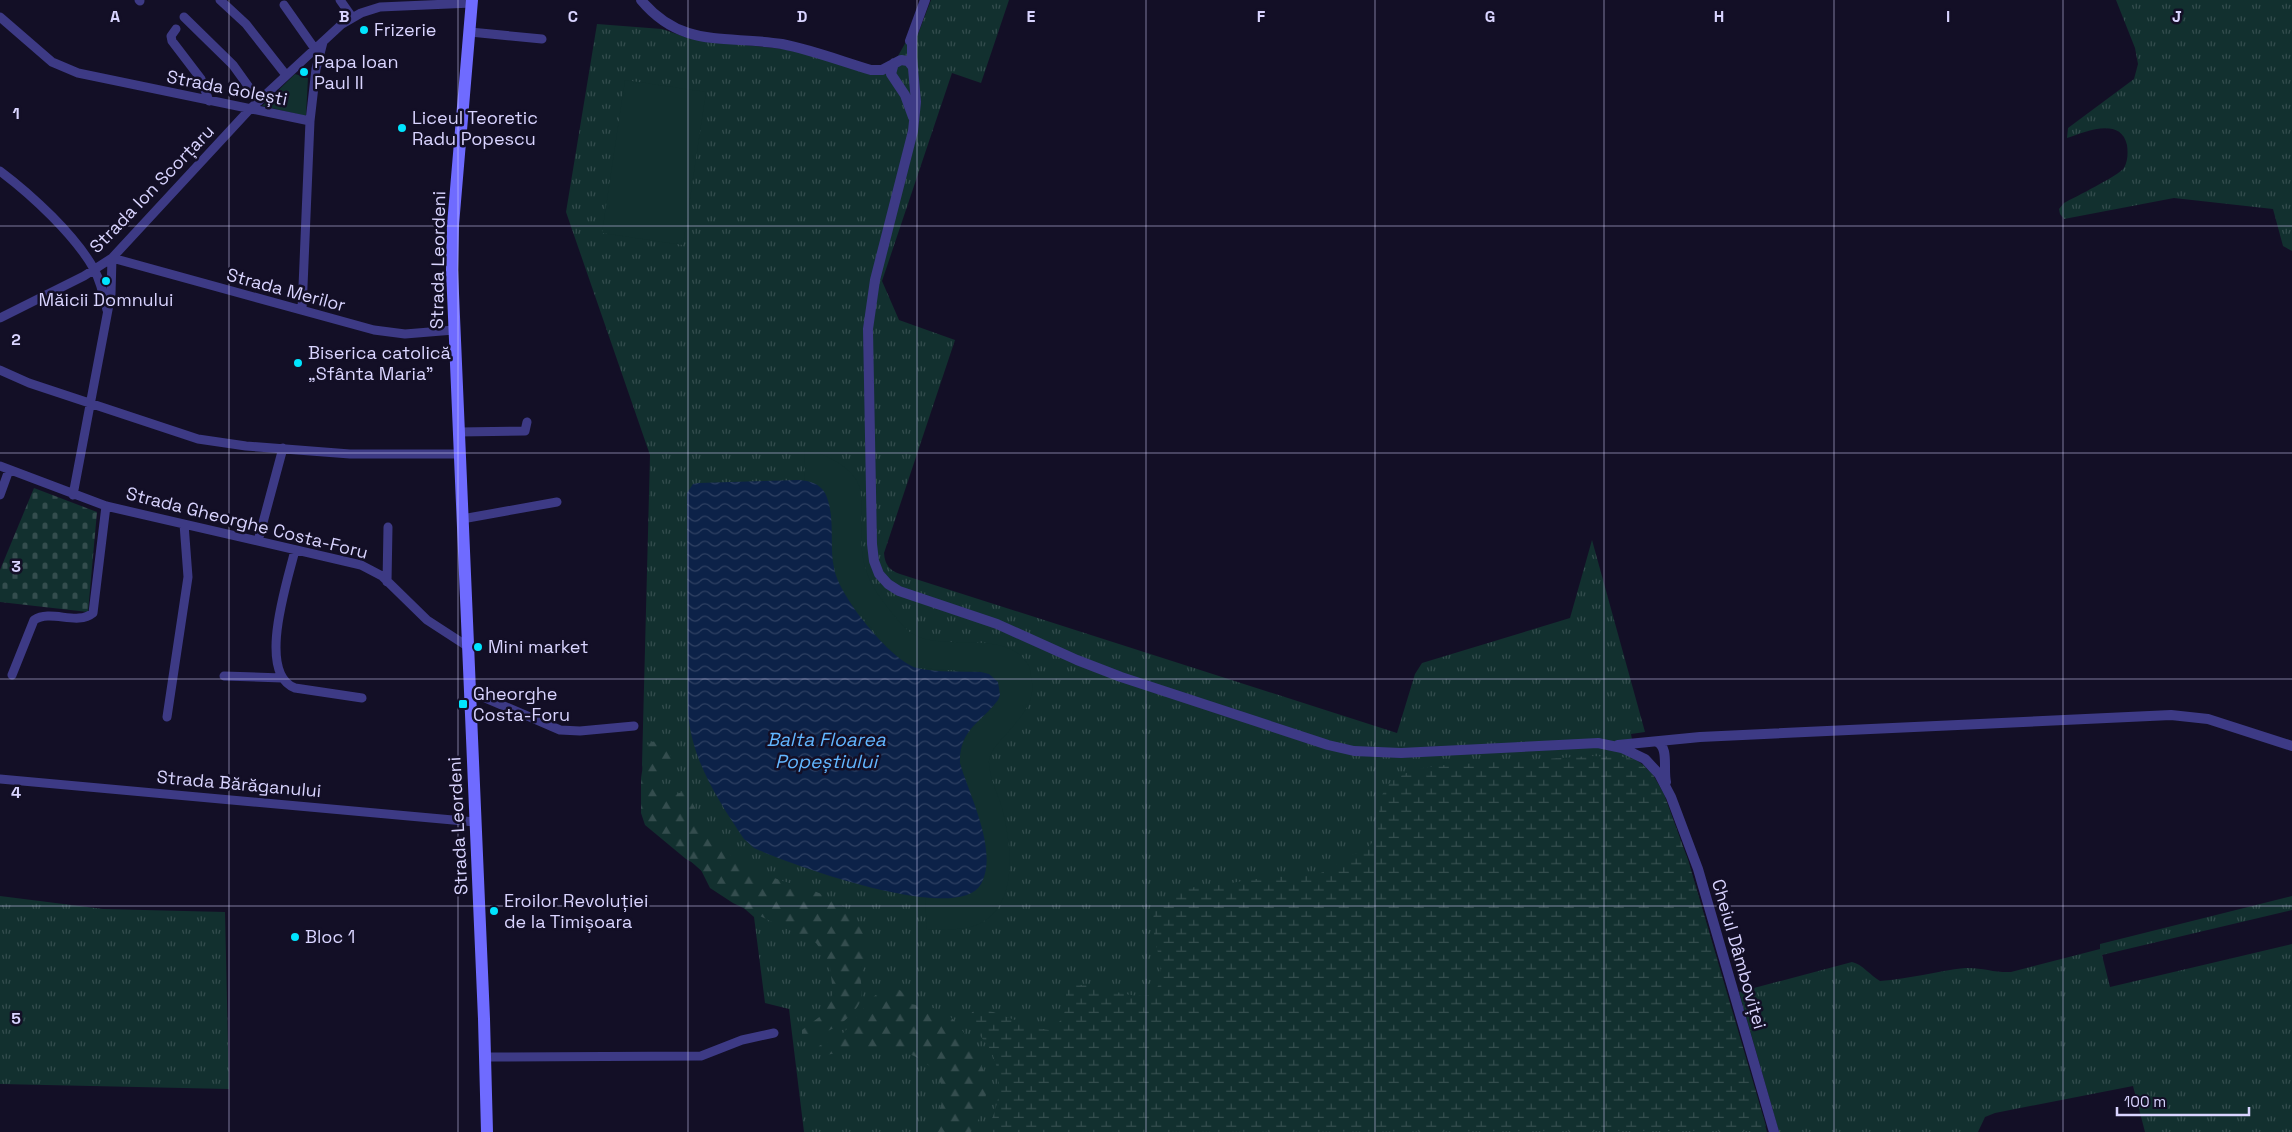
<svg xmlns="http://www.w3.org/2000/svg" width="2292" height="1132" font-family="'Space Grotesk',sans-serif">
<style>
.grass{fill:url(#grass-tufts)}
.forest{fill:url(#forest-firs)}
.wetland{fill:url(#wetland-marsh)}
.cemetery{fill:url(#cemetery-stones)}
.park{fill:#12302f}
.water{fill:url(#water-waves)}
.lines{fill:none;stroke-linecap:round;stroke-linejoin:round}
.minor{stroke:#3d3a85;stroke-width:9}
.tertiary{stroke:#3d3a85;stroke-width:10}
.secondary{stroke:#6f6bff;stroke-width:12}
.grid{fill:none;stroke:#d9d4ff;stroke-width:1;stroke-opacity:0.55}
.poi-dot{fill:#00e5ff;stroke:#130f26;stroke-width:2}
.labels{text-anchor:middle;stroke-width:5;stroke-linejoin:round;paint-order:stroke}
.poi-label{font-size:18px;fill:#d9d4ff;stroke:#130f26;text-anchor:start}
.street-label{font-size:18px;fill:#d9d4ff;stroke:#130f26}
.water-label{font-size:19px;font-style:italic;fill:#62b6ff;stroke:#130f26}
.grid-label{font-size:16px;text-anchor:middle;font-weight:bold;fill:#d9d4ff;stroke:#130f26;stroke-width:5;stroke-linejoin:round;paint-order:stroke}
</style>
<defs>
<pattern id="grass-tufts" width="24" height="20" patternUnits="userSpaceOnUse" patternTransform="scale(1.25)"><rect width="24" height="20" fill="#12302f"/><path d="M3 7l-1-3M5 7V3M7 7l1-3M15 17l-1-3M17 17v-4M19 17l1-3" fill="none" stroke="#344d4e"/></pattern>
<pattern id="forest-firs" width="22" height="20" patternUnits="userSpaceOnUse" patternTransform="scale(1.25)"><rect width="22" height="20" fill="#12302f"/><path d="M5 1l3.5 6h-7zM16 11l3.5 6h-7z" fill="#344d4e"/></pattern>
<pattern id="wetland-marsh" width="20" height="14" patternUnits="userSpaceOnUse" patternTransform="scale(1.25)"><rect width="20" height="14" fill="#12302f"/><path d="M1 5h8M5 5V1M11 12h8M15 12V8" fill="none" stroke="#344d4e"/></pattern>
<pattern id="cemetery-stones" width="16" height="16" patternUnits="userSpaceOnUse" patternTransform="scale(1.25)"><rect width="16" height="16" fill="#12302f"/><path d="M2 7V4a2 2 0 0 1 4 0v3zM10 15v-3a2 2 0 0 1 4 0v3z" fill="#344d4e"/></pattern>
<pattern id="water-waves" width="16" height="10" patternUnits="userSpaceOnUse" patternTransform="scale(1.25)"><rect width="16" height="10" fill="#0c2248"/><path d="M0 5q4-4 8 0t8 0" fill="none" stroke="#2f4163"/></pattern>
</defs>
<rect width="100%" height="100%" fill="#130f26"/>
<path class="grass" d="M931,0H1009L981,83L952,73L882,281L899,320L955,340L884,553C885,565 889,570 900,574L1397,733L1415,674L1422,663L1570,618L1592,540L1645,732L1631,734L1636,760L1645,766L1688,860L1767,1132H804L789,1009L765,1003L754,917L663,837L646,791L642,765L650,455L566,212L597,24L662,29L691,39L783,49L879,67L898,56L912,31L918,34Z
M2116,0H2292V251L2283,246L2273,209L2174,198L2064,219L2060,214L2059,209L2064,203C2075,197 2118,176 2124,168C2128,161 2128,152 2127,145C2121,116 2084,132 2067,138L2068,128L2134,79L2138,64L2135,48Z
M0,896L103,909L225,912L229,1089L0,1084Z
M2292,896V910L2102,955L2110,987L2292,944V1132H2145L2133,1086L1995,1113L1985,1117L1978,1132H1779L1739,992L1852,962C1862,964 1871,976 1880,981C1909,979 1937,971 1965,968C1981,967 1995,973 2011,972L2100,949V944Z"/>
<path class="forest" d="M657,741C666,745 671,749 671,759L657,775L662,798C671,800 677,791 686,792C691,799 694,807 699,815C708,832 722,850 738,861C769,883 823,886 848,910C857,918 871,947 869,958C867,964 862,969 861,976C860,984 864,992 860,1002C852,1020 825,1036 805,1038L802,1035V1030L822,1015L833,993L830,967L824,954L816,943L733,903L710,888L699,866L686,859L645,825L641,813V778L646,747L651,742Z
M891,987C902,989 904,993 908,1003C920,1007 934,1006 945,1013C955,1019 962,1030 968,1039C989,1071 994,1099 971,1132H924C936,1120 947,1102 941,1084C928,1048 882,1046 851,1050C840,1051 827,1057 817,1054L819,1046C826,1042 837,1039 843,1033C860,1018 867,994 891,987Z"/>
<path class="wetland" d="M1591,756L1623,757L1636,760L1652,773L1664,794L1688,860L1766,1126L1759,1131L985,1132C1001,1106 1004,1077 990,1049C984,1037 967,1027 972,1012L982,1008L1037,1028L1049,1030C1066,1019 1066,1012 1066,992L1072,985C1100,982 1125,1000 1152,995C1177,969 1137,926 1161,902C1177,885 1204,887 1225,884C1242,881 1257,878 1274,877C1290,876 1311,878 1326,871C1333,868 1339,862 1345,859C1354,853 1364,852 1371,844C1381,832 1378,818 1380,804C1384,773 1420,767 1446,765Z"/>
<path class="cemetery" d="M34,488L97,512L88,612L0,602V570Z"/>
<path class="park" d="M295,74L308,78L306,116L262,106Z
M625,80L706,92L683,245L602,233Z
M804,450C823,452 856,468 860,489C866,525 853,552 874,588C880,598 903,629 913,634C945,653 1007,627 1029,666C1030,669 1031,674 1031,677C1038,704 1016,722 1000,741C996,746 990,753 989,760C988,776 998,793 1002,808C1011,843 1020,904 979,924C964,931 943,929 927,930L925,897L954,898L981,884C995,842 971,802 960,763C959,729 981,724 998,700L994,677L981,672L916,668L902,661L884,644L843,593L837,582L831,552L830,511L825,494L809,481H805Z"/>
<path class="water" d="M799,480C810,481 819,483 825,493C836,515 829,545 834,568C838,595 891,661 917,668C937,673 961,671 981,672L989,674L998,682L1000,695L998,700C981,723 959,729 960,763C969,795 999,851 981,884C959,926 789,864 754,848L744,839C718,800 692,761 688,713L687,493L693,484L698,483Z"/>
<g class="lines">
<path class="minor" d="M139,0L140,1
M220,0L246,24L286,75
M340,0L352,17
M284,5L315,49
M0,17L52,62L78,73L310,121
M184,17L233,65L259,101
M176,29L171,36L172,41L201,79L209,101
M470,32L542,39
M0,171C32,195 75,235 94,269C101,282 104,296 107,310
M302,310L310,121L316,69L323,42
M0,318L84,276L112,258L250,109L342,24L361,13L380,7L472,3
M0,370L29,383L198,439L246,446L350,454H459
M458,432L525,431L527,422
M0,466L106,506L361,565L382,576L427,620L467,646
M0,495L9,470
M73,495L111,294L112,258L374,330L405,334L454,330
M462,519L557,502
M258,541L283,448
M295,550C288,580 256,673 295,688L362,698
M387,582L388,527
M12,675L34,620C51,609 77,626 93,613L106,506
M224,676L282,678
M469,691L560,730L580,731L634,726
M167,717L188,577L184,524
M0,779L475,822
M486,1057L701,1056L742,1040L774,1033"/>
<path class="tertiary" d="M641,0C682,49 725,35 782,44C812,50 841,61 871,70H882L901,60L908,61L912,66
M912,37V57L916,102L913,131L875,280L868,329L872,544L874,561L879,574L888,584L899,591L997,624L1077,660L1121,677L1328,745L1354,751L1401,753L1598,743L1622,748L1645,759L1659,774L1671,797L1698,869L1774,1132
M910,41L925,0
M894,63L891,74L905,95L913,117
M1657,742C1669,747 1663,769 1666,782
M1618,745L1700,737L2171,715L2208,719L2292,746"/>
<path class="secondary" d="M472,0L453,225L452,270L484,1019L487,1132"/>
</g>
<path class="grid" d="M229,0V1132M458,0V1132M688,0V1132M917,0V1132M1146,0V1132M1375,0V1132M1604,0V1132M1834,0V1132M2063,0V1132M0,226H2292M0,453H2292M0,679H2292M0,906H2292"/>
<g class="poi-dot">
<circle cx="364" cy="30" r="5"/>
<circle cx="304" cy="72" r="5"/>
<circle cx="402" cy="128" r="5"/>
<circle cx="106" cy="281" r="5"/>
<circle cx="298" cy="363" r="5"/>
<circle cx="478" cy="647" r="5"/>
<rect x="458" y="699" width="10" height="10" rx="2.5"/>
<circle cx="494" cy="911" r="5"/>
<circle cx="295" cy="937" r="5"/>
</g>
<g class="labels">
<g class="poi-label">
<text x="374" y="36">Frizerie</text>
<text x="314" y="68">Papa Ioan<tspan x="314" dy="21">Paul II</tspan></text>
<text x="412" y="124">Liceul Teoretic<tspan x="412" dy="21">Radu Popescu</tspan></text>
<text x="106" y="306" text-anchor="middle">Măicii Domnului</text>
<text x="308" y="359">Biserica catolică<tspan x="308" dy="21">„Sfânta Maria”</tspan></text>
<text x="488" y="653">Mini market</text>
<text x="473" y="700">Gheorghe<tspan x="473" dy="21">Costa-Foru</tspan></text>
<text x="504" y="907">Eroilor Revoluției<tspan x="504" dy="21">de la Timișoara</tspan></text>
<text x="305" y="943">Bloc 1</text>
</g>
<g class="street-label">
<text transform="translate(227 88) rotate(11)" y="6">Strada Golești</text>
<text transform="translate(152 189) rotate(-46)" y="6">Strada Ion Scorțaru</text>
<text transform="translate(438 260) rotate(-89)" y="6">Strada Leordeni</text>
<text transform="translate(286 290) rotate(15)" y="6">Strada Merilor</text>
<text transform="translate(247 523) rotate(14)" y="6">Strada Gheorghe Costa-Foru</text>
<text transform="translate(239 784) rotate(5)" y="6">Strada Bărăganului</text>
<text transform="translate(458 826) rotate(-93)" y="6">Strada Leordeni</text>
<text transform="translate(1739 954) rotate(74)" y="6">Cheiul Dâmboviței</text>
</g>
<g class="water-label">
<text x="826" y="746">Balta Floarea<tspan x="826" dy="22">Popeștiului</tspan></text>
</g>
</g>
<g class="grid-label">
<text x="115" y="22">A</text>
<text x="344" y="22">B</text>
<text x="573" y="22">C</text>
<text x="802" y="22">D</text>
<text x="1031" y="22">E</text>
<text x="1261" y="22">F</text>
<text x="1490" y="22">G</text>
<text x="1719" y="22">H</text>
<text x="1948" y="22">I</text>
<text x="2177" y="22">J</text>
<text x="16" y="119">1</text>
<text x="16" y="345">2</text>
<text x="16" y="572">3</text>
<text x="16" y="798">4</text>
<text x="16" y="1024">5</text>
</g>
<path d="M2117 1107v8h132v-8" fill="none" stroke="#d9d4ff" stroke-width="2.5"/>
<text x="2124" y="1107" font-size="15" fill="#d9d4ff" stroke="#130f26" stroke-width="4" paint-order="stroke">100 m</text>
</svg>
